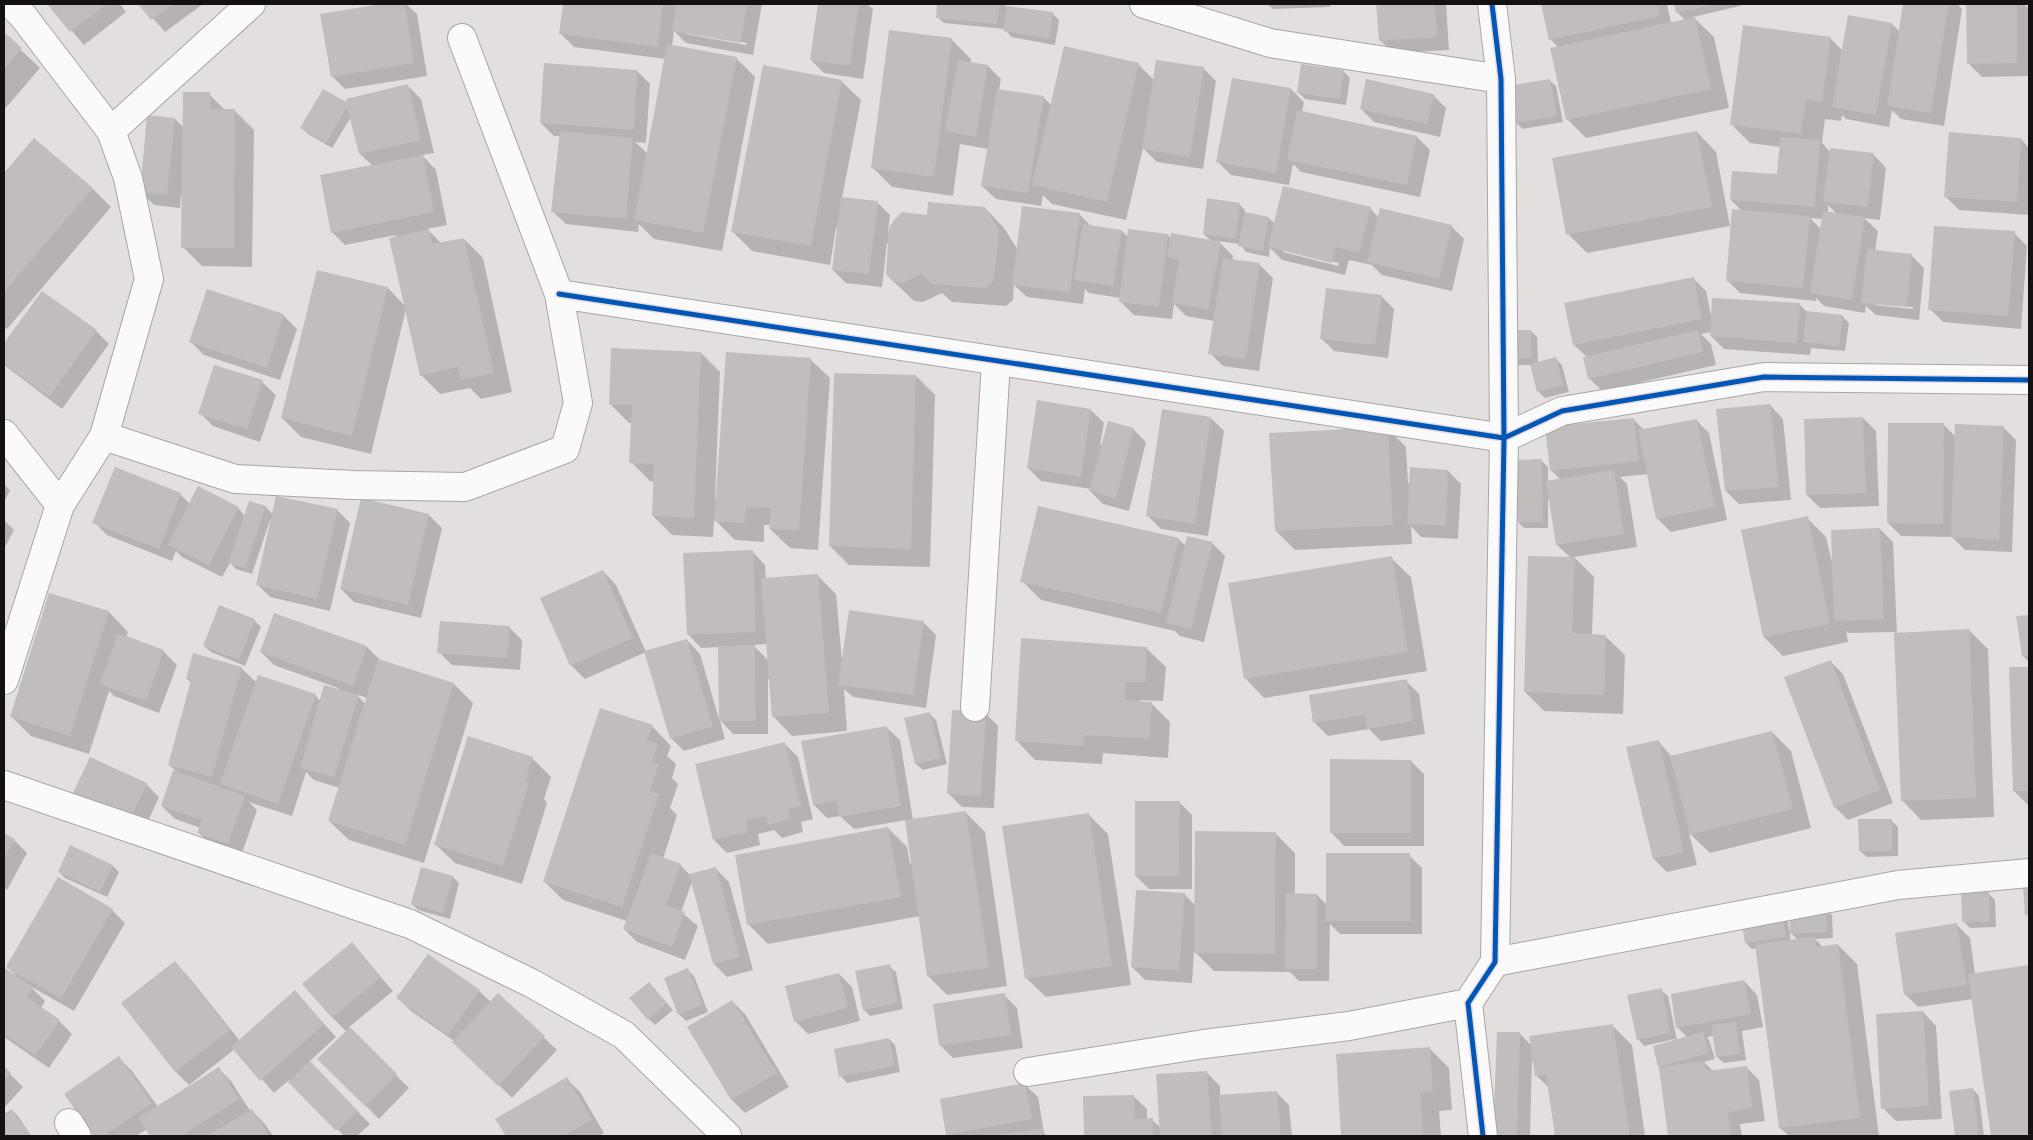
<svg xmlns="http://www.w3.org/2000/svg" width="2033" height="1140" font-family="'Open Sans',sans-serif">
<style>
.shadow{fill:#0003;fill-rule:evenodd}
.building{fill:#c1bdbd}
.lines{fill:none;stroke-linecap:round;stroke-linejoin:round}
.minor-casing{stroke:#a9a5a5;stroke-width:30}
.minor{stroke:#fbfafa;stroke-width:28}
.cycleway-casing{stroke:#e7dcdd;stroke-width:8}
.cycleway{stroke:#0057b8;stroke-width:5}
</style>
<rect width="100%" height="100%" fill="#e4dfdf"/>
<path class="shadow" d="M49,4H120L126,12L84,45Z
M140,4H203L165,32Z
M388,4H406L417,14L427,76L345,89L332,76L321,15Z
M564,4H762L753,55L686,43L674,31L672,46L736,58L755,77L722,251L654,239L639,224L638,232L566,224L552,211L560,136H554L541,123L637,71L650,84L646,143L635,142L648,154L666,59L574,47L561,34ZM686,32L747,43L746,45L686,34Z
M819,4H867L873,9L863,79L824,73L811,60Z
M939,4H1005L1006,7L1053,14L1059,20L1055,45L1011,37L1005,29L944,23L937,17Z
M1267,4H1330V7L1273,9Z
M1377,4H1446L1449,50L1393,53L1380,40Z
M1542,4H1667L1671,23L1685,20L1677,12L1675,4H1740V6L1693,17L1714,37L1729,108L1586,138L1567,119L1558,47L1550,39Z
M1904,4H1957L1962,9L1944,126L1901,119L1892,110L1889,127L1846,119L1842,115L1841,121L1825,119L1822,143L1830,152L1873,154L1886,168L1880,220L1864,218L1878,231L1875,251L1911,255L1924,268L1919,320L1876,315L1866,306L1865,313L1824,306L1816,298V301L1740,293L1727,280L1742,211L1731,200L1778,175L1780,147L1750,143L1731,124L1830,38L1843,51L1849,16L1892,24L1900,32ZM1828,205L1837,214L1828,213ZM1810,218L1823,219L1821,229ZM1875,303L1913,307V309L1875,305Z
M1967,4H2024L2029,9V76L1982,77L1969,64Z
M890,31L952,40L971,59L970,63L988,66L1001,79L999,90L1043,97L1051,105L1138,64L1154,80L1203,68L1216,81L1203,169L1157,162L1143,148L1126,220L1052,204L1043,195L1041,206L996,199L982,186L988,149L960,144L953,196L892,187L873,168Z
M4,34L40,68L4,110Z
M1343,71L1350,78L1346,105L1305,99L1298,92Z
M1549,80L1556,86L1563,122L1523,129L1516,123Z
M841,81L861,100L842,198L877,202L890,215L888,233L895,221L985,208L1004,228L1018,250L1079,214L1091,226L1122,231L1129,238L1168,235L1171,239L1212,242L1204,234L1239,204L1245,210V213L1269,218L1275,224L1370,208L1379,218L1451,226L1464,239L1452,291L1382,275L1372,265L1349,260L1345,275L1282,260L1270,248L1269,257L1246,252L1240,244L1218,241L1233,256L1232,261L1260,265L1273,278L1259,371L1223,366L1210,353L1214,321L1186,316L1174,304L1172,319L1134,315L1121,302V298L1089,293L1085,289L1083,304L1027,297L1014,285L1013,300L1006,306L952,302L942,293L923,302L914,301L894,282L889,244L887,243L882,287L846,283L833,270L839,228H836L830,265L752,251L733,232ZM1283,250L1339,263L1338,266L1283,252Z
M408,86L421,99L434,153L422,155L436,170L447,225L427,229L441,243L464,239L483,258L512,392L481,399L470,388L440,394L421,375L406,309L371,454L301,437L282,418L388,288L406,307L396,235L345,245L332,232L373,166L360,154L351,117L332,148L308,134L302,128L348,105Z
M1291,89L1304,102L1302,112L1417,137L1430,150L1420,197L1301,172L1293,164L1289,185L1231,175L1218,162Z
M209,94L226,111H235L254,130L252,267L202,266L183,247V195H181L180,208L154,205L141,192L175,119L184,128Z
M1433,95L1446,108L1440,137L1374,122L1361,109Z
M1697,132L1716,152L1730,226L1587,253L1568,234Z
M2021,139L2029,148V215L1959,210L1946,197Z
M34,140L92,188L111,207L7,329L4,327V175Z
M2014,233L2027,246L2021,329L1943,322L1930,309Z
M1693,278L1706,291L1711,316L1800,305L1808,313L1842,316L1849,323L1845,351L1811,348L1810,355L1724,349L1711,336V332L1701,334L1711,344L1716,365L1602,391L1589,378L1587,357L1574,345Z
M208,290L284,316L297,329L280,380L204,355L191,342Z
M42,292L96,331L109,344L62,409L4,365V345Z
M1381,296L1394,309L1388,358L1334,351L1321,338Z
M1531,331L1537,337L1538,363L1556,359L1562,365L1569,392L1545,398L1538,391L1532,365H1514Z
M701,353L720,372L715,499H717L810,359L830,378L818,550L790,548L770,529L771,525H764V542L735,540L714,519L713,537L672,535L653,516L655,482L650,481L631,462L632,423H629L610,404Z
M916,376L935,395L930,567L849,565L830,546Z
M262,382L276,395L260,442L213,426L200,413Z
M1770,405L1783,419L1791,500L1739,504L1726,491Z
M1091,410L1104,423L1100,445L1133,429L1146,442L1129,511L1103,504L1090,491L1091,489L1041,481L1028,468Z
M1211,418L1224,431L1208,536L1161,529L1148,516Z
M1863,418L1876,431L1879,506L1820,508L1807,495Z
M1633,419L1644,430L1696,420L1709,433L1727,520L1671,532L1657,518L1648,474L1620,477L1627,484L1637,547L1574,557L1594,577L1592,635L1605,636L1625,655L1623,714L1544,711L1525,692L1571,558L1557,545L1550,499H1548V528H1524L1518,522L1542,461L1548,467V481L1560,479L1551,470Z
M1944,425L1956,437L2003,427L2016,440L2012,552L1965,550L1952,537L1901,536L1888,523Z
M1387,428L1406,447L1408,483L1448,471L1461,484L1458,539L1421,537L1411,526L1412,544L1295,550L1276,531Z
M4,484L10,490L4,502Z
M180,494L190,504L238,508L245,516L250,502L266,507L273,515L337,510L350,523L330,611L270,597L257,584L272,520H270L252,574L236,569L230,563L222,577L182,557L176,551L172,561L107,535L94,522Z
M429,515L442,528L421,618L354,602L341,589Z
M1807,518L1826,537L1832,562L1880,529L1893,542L1897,634L1969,630L1988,649L1994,817L1921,820L1902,800L1895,632L1848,633L1846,630L1848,642L1783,656L1764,637Z
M4,520L14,530L4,549Z
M1178,539L1186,546L1212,543L1225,556L1204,642L1180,636L1175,631L1041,600L1022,581Z
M752,551L765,565L766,579L817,575L836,594L842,661L923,622L936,635L926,708L853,697L844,689L847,731L792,736L773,716L770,679H768V734H733L720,720L725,739L684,751L671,738L687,640L700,654L719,719V647L701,648L688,634ZM767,644L768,660L753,645Z
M1391,558L1411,577L1427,671L1264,698L1245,678Z
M603,571L616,585L646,652L585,679L572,666L542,599Z
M50,594L109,612L128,632L126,637L164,652L177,665L159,713L114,696L109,691L89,754L31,736L12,717Z
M274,615L367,647L380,660L454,684L473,703L424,863L349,840L329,821L340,788L314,780L306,772L292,816L249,802L257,810L241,856L212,846L199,833L201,828L175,819L162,806L175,770L169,765L192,683L187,679L241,668L256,682L315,695L320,701L338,690V688L274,665L261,652ZM356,694L367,698L365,704Z
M2029,616V662L2023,656L2018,617Z
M254,620L261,627L245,666L211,652L204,646Z
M509,627L522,640L520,670L452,665L439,652Z
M1146,648L1166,667L1163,701L1140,700V702L1151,703L1170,722L1168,758L1103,753L1102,764L1035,760L1016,740Z
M1830,661L1843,674L1893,803L1848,820L1835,807Z
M2029,668V806L2014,791L2011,669Z
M1406,681L1419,694L1425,734L1381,741L1369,729L1328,736L1315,723L1311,696Z
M929,713L936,720L947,764L923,770L916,764L905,719Z
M985,713L998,726L994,808L962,807L949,794Z
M652,726L671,746L667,756L676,764L672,778L678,784L670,808L677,815L663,859L680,865L690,875L716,869L729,882L753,970L727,977L714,964L692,882L681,912L698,926L685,960L637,942L624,929L627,921L563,900L544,881Z
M886,727L900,740L913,820L966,813L985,832L1007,986L947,995L928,976L920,916L768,944L748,924L888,828L907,847L910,864L912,863L906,820L854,829L840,816L827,818L814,805Z
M1772,732L1791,751L1811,828L1710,853L1689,833L1697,865L1667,872L1654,859L1658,741L1672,757Z
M785,744L798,757L813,819L801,822L803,832L782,838L774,830L758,834L760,845L727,853L714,840Z
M532,758L551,777L544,799L547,803L522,884L455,863L435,844Z
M1411,761L1424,774V846H1344L1331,832Z
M146,784L159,797L143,832L88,806L75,793Z
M1179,802L1192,815V889H1149L1136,876Z
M1089,815L1108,834L1131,985L1046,997L1026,978Z
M1891,820L1898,827V856L1867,857L1860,851Z
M4,834L14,840L27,853L7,890L4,888Z
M1276,834L1295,853V894L1317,895L1327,905L1409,855L1422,868V934H1340L1330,924L1329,981H1299L1290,972L1214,971L1194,951L1192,983L1145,980L1132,967L1184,894L1196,906Z
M71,847L113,866L119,872L107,897L65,878L59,872Z
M422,868L453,877L459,883L450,919L418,910L412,904Z
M1988,893L1995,900L1996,927L1970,928L1963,921Z
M1825,909L1832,915L1833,938L1815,939L1823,947L1838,945L1857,964L1879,1136H1789L1780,1128L1757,948L1752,949L1746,943L1781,914L1788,921L1789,930H1791ZM1789,931L1798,940L1791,941Z
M112,910L125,923L74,1011L30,986L45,1001L41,1008L59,1021L72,1034L49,1068L4,1037V972L5,970L17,976L7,967Z
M1957,925L1970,938L1975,974L2029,967V1136H1992L1973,999L1918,1007L1905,994Z
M352,944L393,991L348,1028L409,1088L379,1119L319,1059L347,1032L332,1017Z
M175,963L188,976L240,1041L295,992L336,1037L309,1062L370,1124L357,1136H344L289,1080L274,1093L235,1049L189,1085L176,1072L123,1003Z
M889,966L896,972L903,1009L870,1016L864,1010Z
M688,970L694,976L708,1012L686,1021L679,1014Z
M839,974L852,987L860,1021L808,1034L795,1021Z
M1744,981L1757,995L1763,1027L1742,1031L1746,1060L1724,1063L1717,1057L1714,1036L1707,1037L1709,1040L1715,1059L1704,1062L1713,1071L1746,1067L1759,1080L1765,1121L1740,1124L1742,1136H1669L1659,1066L1675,1041V1039L1644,1046L1638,1039L1661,990L1668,996L1677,1041L1688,1038L1677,1027Z
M655,990L673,1010L655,1025L649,1019Z
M479,991L491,1002L498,994L557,1050L512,1098L454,1041L411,1011L398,998Z
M1004,995L1017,1008L1023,1048L953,1058L940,1045Z
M732,1001L745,1014L789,1087L745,1113L732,1100L688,1027Z
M1923,1012L1936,1026L1942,1119L1896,1121L1883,1108Z
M1613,1026L1632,1045L1645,1136H1556L1549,1088L1536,1075L1532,1058L1530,1136H1494L1520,1034L1532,1046Z
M889,1039L895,1045L900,1072L847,1083L841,1076Z
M1430,1049L1449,1068L1452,1110L1439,1111L1441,1136H1343L1337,1055Z
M119,1058L132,1071L158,1107L218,1068L231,1081L251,1112L252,1111L265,1124L273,1136H151L147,1129L136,1136H96L66,1094Z
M4,1068L23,1087L4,1108Z
M1207,1073L1220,1086V1096L1276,1092L1289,1105L1292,1136H1085L1084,1097L1133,1096L1147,1109V1120H1152L1161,1128Z
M567,1079L580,1092L604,1133L599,1136H507L497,1119Z
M1024,1084L1038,1097L1044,1133L1047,1136H949L948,1135Z
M1973,1089L1979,1096L1984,1136H1956L1951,1092Z
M12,1110L18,1116L31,1136H4V1115Z"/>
<path class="building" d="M47,4H107L70,32Z
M138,4H173L151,20Z
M381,4H405L414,63L331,77L320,14Z
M563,4H663L658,47L559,34Z
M676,4H747L741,43L672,31Z
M818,4H859L850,66L810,60Z
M937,4H1000L997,24L936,18Z
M1376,4H1435L1437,37L1379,41Z
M1541,4H1657L1660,16L1549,40Z
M1674,4H1713V5L1676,13Z
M1903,4H1949L1931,113L1887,106Z
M1966,4H2017V63L1967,64Z
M1007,6L1053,12L1049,39L1003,31Z
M1848,15L1892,23L1876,115L1832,107Z
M1695,17L1711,89L1566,120L1550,48Z
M1743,25L1831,37L1822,102L1806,100L1801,134L1730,125Z
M889,30L952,38L934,177L871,168Z
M4,32L22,48L4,69Z
M667,44L737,57L703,233L634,220Z
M1064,46L1139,63L1107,202L1032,185Z
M958,60L988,65L976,137L945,131Z
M1156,60L1204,67L1190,157L1142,149Z
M544,63L637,70L634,130L540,123Z
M1301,64L1344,70L1340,99L1297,93Z
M763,65L842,80L811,246L731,232Z
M1232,78L1291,88L1276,173L1216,162Z
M1366,79L1434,94L1427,124L1360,109Z
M1550,79L1557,116L1515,123L1508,86Z
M408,84L421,140L359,154L347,107L326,143L300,128L323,89L346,102V99Z
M997,89L1044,96L1028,193L981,186Z
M183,92H210V109H235L234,248H181Z
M1297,110L1417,136L1407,185L1287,160Z
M147,115L175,118L167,195L140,192Z
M560,131L633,138L626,219L551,212Z
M1697,131L1712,207L1566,235L1552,158Z
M1949,132L2021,138L2017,202L1944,197Z
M1780,137L1820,140L1815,207L1730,200L1732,171L1777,174Z
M34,138L93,188L4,292V173Z
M1830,148L1874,153L1868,207L1823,202Z
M423,155L434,212L331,233L320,175Z
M1283,186L1371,207L1359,253L1336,247L1332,263L1268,247Z
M841,197L878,201L869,274L832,270Z
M1207,198L1240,203L1236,239L1203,234Z
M928,202L985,207L999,230L994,281L986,288L932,284L922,274L903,283L893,282L886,274L889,228L894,220L902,212L927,215Z
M1022,206L1080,213L1070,292L1012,285Z
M1380,208L1452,225L1439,279L1367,262Z
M1732,209L1810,216L1803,288L1726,281Z
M1823,211L1865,217L1852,300L1810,293Z
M1245,212L1269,217L1263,251L1238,246Z
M1083,224L1122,230L1113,286L1074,280Z
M1934,226L2015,231L2008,316L1928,310Z
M429,229L432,244L464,238L494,373L461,380L458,367L420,376L389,238Z
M1128,229L1168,234L1159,307L1119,302Z
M1171,233L1221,242L1208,310L1172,303L1179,260L1167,257Z
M1867,249L1912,254L1907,307L1861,303Z
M1223,258L1260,263L1246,359L1208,354Z
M317,270L388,287L352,436L281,418Z
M1694,277L1702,319L1573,345L1564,303Z
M1326,288L1382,295L1375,345L1320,339Z
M207,289L284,314L267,368L189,342Z
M42,291L97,330L49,397L4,364V343Z
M1712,298L1800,303L1797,343L1710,336Z
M1806,311L1843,315L1839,346L1803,342Z
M1505,330H1531L1532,358L1506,360Z
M1698,330L1703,352L1588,379L1583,357Z
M611,348L701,352L694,518L652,516L654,464L629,463L632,405H609Z
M726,352L811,358L799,531L769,529L771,508L746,507L745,523L714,521Z
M1556,357L1563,385L1537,392L1530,364Z
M214,365L263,380L247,429L198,414Z
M834,373L916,375L911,549L829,546Z
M1037,400L1091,409L1081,477L1027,468Z
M1770,404L1779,487L1725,491L1716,409Z
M1162,409L1211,417L1195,524L1146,516Z
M1863,417L1866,493L1806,495L1804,419Z
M1634,418L1639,461L1550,471L1545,427Z
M1697,419L1715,507L1656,519L1638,430Z
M1108,421L1134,428L1116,499L1089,491Z
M1888,423H1944L1943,524L1887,523Z
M1955,424L2004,426L1999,540L1951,537Z
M1388,427L1393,525L1275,531L1269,433Z
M1542,459L1543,522H1516V460Z
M115,467L181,493L159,549L92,523Z
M1410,467L1448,470L1446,526L1407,524Z
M1614,470L1624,534L1556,545L1546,481Z
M198,486L239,507L209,565L168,545Z
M276,496L338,509L317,599L256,585Z
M361,498L429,514L408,605L340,589Z
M249,501L266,506L245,568L228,563Z
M1038,506L1179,538L1161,613L1020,582Z
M1808,516L1830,624L1763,637L1741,530Z
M1880,528L1884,619L1834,621L1831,530Z
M1187,536L1213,542L1191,629L1166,623Z
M753,550L756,632L687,635L683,553Z
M1392,556L1408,652L1244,679L1228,583Z
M1528,556L1575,557L1572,633L1606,635L1604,695L1524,692Z
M603,570L633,638L570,666L540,598Z
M818,574L829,713L772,717L761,578Z
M49,593L109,611L70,736L10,717Z
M219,605L255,619L239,660L203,646Z
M849,610L924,621L913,695L838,685Z
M274,613L367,646L353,686L260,652Z
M2029,615V656H2022L2016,616Z
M440,621L510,626L507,658L437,653Z
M1969,629L1976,798L1901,801L1894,633Z
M118,633L164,650L146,701L100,684Z
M1021,638L1147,647L1145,682H1126L1125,700L1152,702L1149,739L1084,735L1083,746L1015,741Z
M687,639L713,726L670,739L644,651Z
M755,645L756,721H719L718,646Z
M193,653L242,667L212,777L168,765L191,680L186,679Z
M378,659L454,683L405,845L328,821Z
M1831,660L1880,790L1834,808L1784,677Z
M2009,667H2029V791H2013Z
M258,675L316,694L278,804L220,784Z
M1407,679L1413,721L1367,729L1365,715L1313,723L1309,695Z
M324,685L359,695L334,777L300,768Z
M600,708L653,725L647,740L658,744L652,762L659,764L650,792L659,794L622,907L543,882Z
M952,710L986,712L981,796L947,794Z
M930,712L941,758L915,764L904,718Z
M887,726L901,806L839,817L837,801L813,805L801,741Z
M1772,731L1793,809L1690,835L1670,756Z
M468,736L533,757L525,781L529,782L503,866L434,845Z
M1659,740L1684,852L1653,859L1626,747Z
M785,742L801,806L788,809L791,819L768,825L766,816L746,821L748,832L713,840L695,764Z
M90,757L147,783L130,819L73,793Z
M1330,759L1411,760V833H1330Z
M173,770L245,796L228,844L197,833L202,820L161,806Z
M1135,801H1180L1179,876H1135Z
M966,811L989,968L927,976L905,820Z
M1089,813L1112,966L1025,979L1002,826Z
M1858,819H1892V851H1859Z
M888,827L901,897L747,925L735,855Z
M1195,831L1276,832L1275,954L1194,953Z
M4,833L15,839L4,859Z
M70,845L113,865L100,892L58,872Z
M651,853L681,864L666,905L685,912L672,947L623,929Z
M1326,853H1410V921H1326Z
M421,867L453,876L443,913L411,904Z
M716,867L740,957L713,964L689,874Z
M58,877L113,909L61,999L6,967Z
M2029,887V915H2025L2023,888Z
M1136,890L1185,893L1179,971L1131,967Z
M1961,892H1989L1990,922H1962Z
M1286,893L1317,894V969H1285Z
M1826,907L1827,932L1790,934L1789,909Z
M1782,913L1786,937L1745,943L1741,919Z
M1957,923L1967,985L1904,995L1895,933Z
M1815,937L1816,947L1838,944L1860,1118L1779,1128L1755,944Z
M352,942L381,977L332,1018L302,984Z
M428,954L480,990L448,1035L396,998Z
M175,961L230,1030L175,1072L121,1003Z
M890,964L898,1003L863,1010L855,971Z
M2029,965V1136H1991L1968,974Z
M5,968L33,987L27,997L60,1020L35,1056L4,1034Z
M688,968L703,1005L678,1015L664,978Z
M839,973L848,1008L794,1022L785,986Z
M1744,980L1751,1014L1676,1028L1671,994Z
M649,982L667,1003L648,1020L629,998Z
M1662,988L1670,1033L1637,1040L1627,995Z
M295,990L324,1024L260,1081L231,1047Z
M498,993L545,1036L498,1086L452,1042Z
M1005,993L1011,1035L939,1046L933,1004Z
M732,1000L777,1073L731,1100L687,1027Z
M1923,1011L1929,1106L1881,1109L1876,1014Z
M1736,1022L1740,1054L1716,1057L1711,1025Z
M1613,1024L1630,1136H1555L1546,1075L1535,1076L1529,1036Z
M350,1027L397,1074L365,1106L317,1059Z
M1497,1032H1520L1517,1136H1493Z
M1703,1032L1709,1053L1658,1067L1653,1046Z
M889,1038L895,1066L839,1077L834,1049Z
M1430,1047L1433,1091L1420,1092L1423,1136H1341L1336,1054Z
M119,1056L152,1103L104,1136H94L64,1094Z
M310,1061L358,1111L336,1131L288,1082Z
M1704,1061L1706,1071L1747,1066L1752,1108L1728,1112L1731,1136H1668L1659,1067Z
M4,1066L11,1073L4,1081Z
M219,1067L239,1099L181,1136H150L138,1118Z
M1207,1071L1212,1136H1160L1156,1074Z
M567,1077L592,1120L563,1136H506L495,1119Z
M1025,1083L1032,1119L946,1135L940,1099Z
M1973,1088L1979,1136H1955L1949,1091Z
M1277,1091L1281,1136H1222L1219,1095Z
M1134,1095L1135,1119L1153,1118V1136H1084L1083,1096Z
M12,1109L30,1136H4V1114Z
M252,1109L269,1136H207Z
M1042,1129L1043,1136H989V1135Z"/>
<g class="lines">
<defs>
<path id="minor" d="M1144,4L1270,43L1501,79
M111,131L251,4
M559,294L1504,438L1562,411L1764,377L2029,380
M4,434L60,505
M104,436L235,479L353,485L465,487L565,449L578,403L559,294L462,38
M4,680L60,505L104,436L149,279L128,178L111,131L23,16L11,4
M975,707L996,362
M4,785L410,924L531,983L624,1035L727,1136
M1495,962L1898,885L2029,873
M1028,1072L1204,1044L1349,1026L1468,1003
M69,1123L77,1136
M1483,1136L1468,1003L1495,962L1504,438L1501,79L1492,4"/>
</defs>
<use href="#minor" class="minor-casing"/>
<use href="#minor" class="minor"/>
<defs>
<path id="cycleway" d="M559,294L1504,438L1562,411L1764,377L2029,380
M1483,1136L1468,1003L1495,962L1504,438L1501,79L1492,4"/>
</defs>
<use href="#cycleway" class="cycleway-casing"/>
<use href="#cycleway" class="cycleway"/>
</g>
<rect width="2033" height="1140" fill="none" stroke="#151112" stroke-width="10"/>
</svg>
